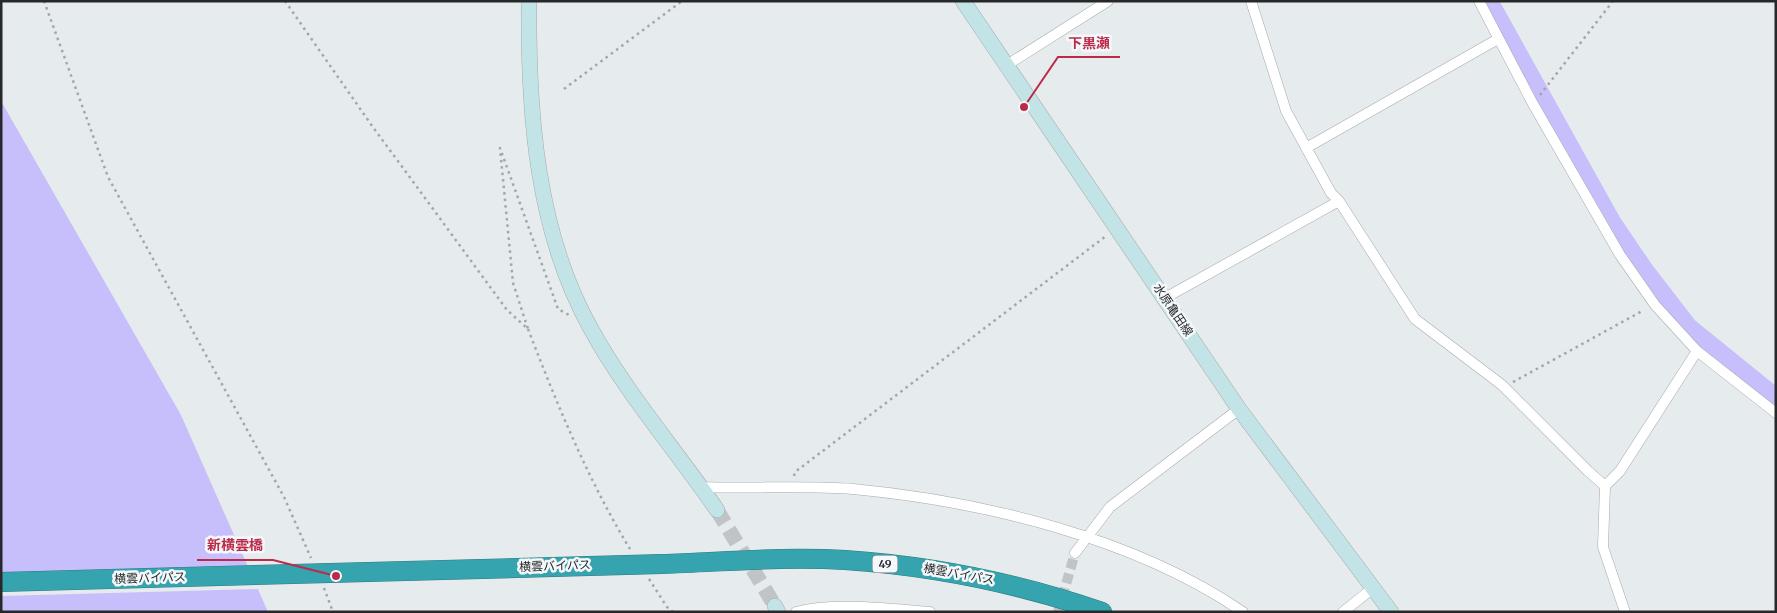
<svg xmlns="http://www.w3.org/2000/svg" width="1777" height="613" font-family="Merriweather,'Noto Sans JP',serif">
<style>
.water{fill:#c6bffc}
.pier{fill:#e6ebed}
.lines{fill:none;stroke-linecap:round;stroke-linejoin:round}
.river{stroke:#c6bffc;stroke-width:22}
.street-tunnel{stroke:#c0c4c6;stroke-width:10;stroke-dasharray:10 5;stroke-linecap:butt}
.secondary-tunnel{stroke:#c0c4c6;stroke-width:15;stroke-dasharray:15 8;stroke-linecap:butt}
.street-casing{stroke:#a6aaac;stroke-width:11}
.secondary-casing{stroke:#a6aaac;stroke-width:16}
.highway-casing{stroke:#30797f;stroke-width:20}
.path{stroke:#a3a7a9;stroke-width:2.5;stroke-dasharray:2.5 4;stroke-linecap:butt}
.street{stroke:#fff;stroke-width:10}
.secondary{stroke:#c3e4e7;stroke-width:15}
.highway{stroke:#36a4ae;stroke-width:19}
.highway-bridge-casing{stroke:#30797f;stroke-width:20;stroke-linecap:butt}
.highway-bridge{stroke:#36a4ae;stroke-width:19}
.labels{text-anchor:middle;stroke-width:5;stroke-linejoin:round;paint-order:stroke}
.shield{fill:#f4f8fb;stroke:#646668;stroke-width:1}
.shield-label{font-size:11px;font-weight:bold;fill:#262829}
.street-label{font-size:12px;fill:#262829;stroke:#f4f8fb}
.leader{fill:none;stroke:#bb2b49;stroke-width:2}
.callout-dot{fill:#bb2b49;stroke:#f4f8fb;stroke-width:2}
.callout-label{font-size:14px;text-anchor:middle;font-weight:bold;fill:#bb2b49;stroke:#f4f8fb;stroke-width:5;stroke-linejoin:round;paint-order:stroke}
</style>
<rect width="100%" height="100%" fill="#e6ebed"/>
<path class="water" d="M1,101L181,415L268,612H1Z"/>
<path class="pier" d="M251,567L260,589L1,596V574Z"/>
<g class="lines">
<path class="river" d="M1487,1L1611,224L1643,271L1687,328L1776,400"/>
<path class="street-tunnel" d="M1058,612L1075,553"/>
<path class="secondary-tunnel" d="M717,510L775,606"/>
<defs>
<path id="street" d="M1251,1L1286,111L1331,193L1339,201L1415,319L1502,385L1588,471L1605,486
M1479,1L1533,104L1620,255L1655,305L1697,351L1776,413
M1007,65L1108,1
M1306,148L1498,39
M1165,298L1339,201
M701,487C752,489 802,485 853,489C982,501 1135,538 1243,612
M1075,553L1110,507L1239,409
M796,612C834,602 890,609 930,612
M1343,612L1373,588
M1625,612L1603,547L1605,486L1620,471L1697,351"/>
<path id="secondary" d="M529,1C528,112 536,231 591,329C626,393 676,450 717,510
M963,1L1239,409L1391,612
M775,606L778,612"/>
<path id="highway" d="M662,564C723,562 785,556 845,560C934,566 1018,583 1102,612"/>
</defs>
<use href="#street" class="street-casing"/>
<use href="#secondary" class="secondary-casing"/>
<use href="#highway" class="highway-casing"/>
<path class="path" d="M44,1L108,177L284,497L311,558
M285,1L370,123L507,310L528,329L513,283L500,148L558,309L569,315
M564,89L682,1
M1540,95L1613,1
M528,329C557,404 588,480 630,549
M1513,382L1644,310
M794,476L795,472L1106,236
M649,579L667,607L673,612
M324,588L333,612"/>
<use href="#street" class="street"/>
<use href="#secondary" class="secondary"/>
<use href="#highway" class="highway"/>
<defs>
<path id="highway-bridge" d="M1,582L662,564"/>
</defs>
<use href="#highway-bridge" class="highway-bridge-casing"/>
<use href="#highway-bridge" class="highway-bridge"/>
</g>
<g class="labels">
<rect class="shield" x="872.5" y="555.5" width="25" height="17" rx="4"/>
<g class="shield-label">
<text x="885" y="568">49</text>
</g>
<g class="street-label">
<text transform="translate(1173 310) rotate(56)" y="4">水原亀田線</text>
<text transform="translate(555 566) rotate(-2)" y="4">横雲バイパス</text>
<text transform="translate(959 574) rotate(10)" y="4">横雲バイパス</text>
<text transform="translate(150 578) rotate(-2)" y="4">横雲バイパス</text>
</g>
</g>
<path class="leader" d="M1024 107L1058 57H1120M336 576L273 560H197"/>
<g class="callout-dot">
<circle cx="1024" cy="107" r="5"/>
<circle cx="336" cy="576" r="5"/>
</g>
<g class="callout-label">
<text x="1089" y="48">下黒瀬</text>
<text x="235" y="550">新横雲橋</text>
</g>
<rect width="1777" height="613" fill="none" stroke="#262829" stroke-width="5"/>
</svg>
